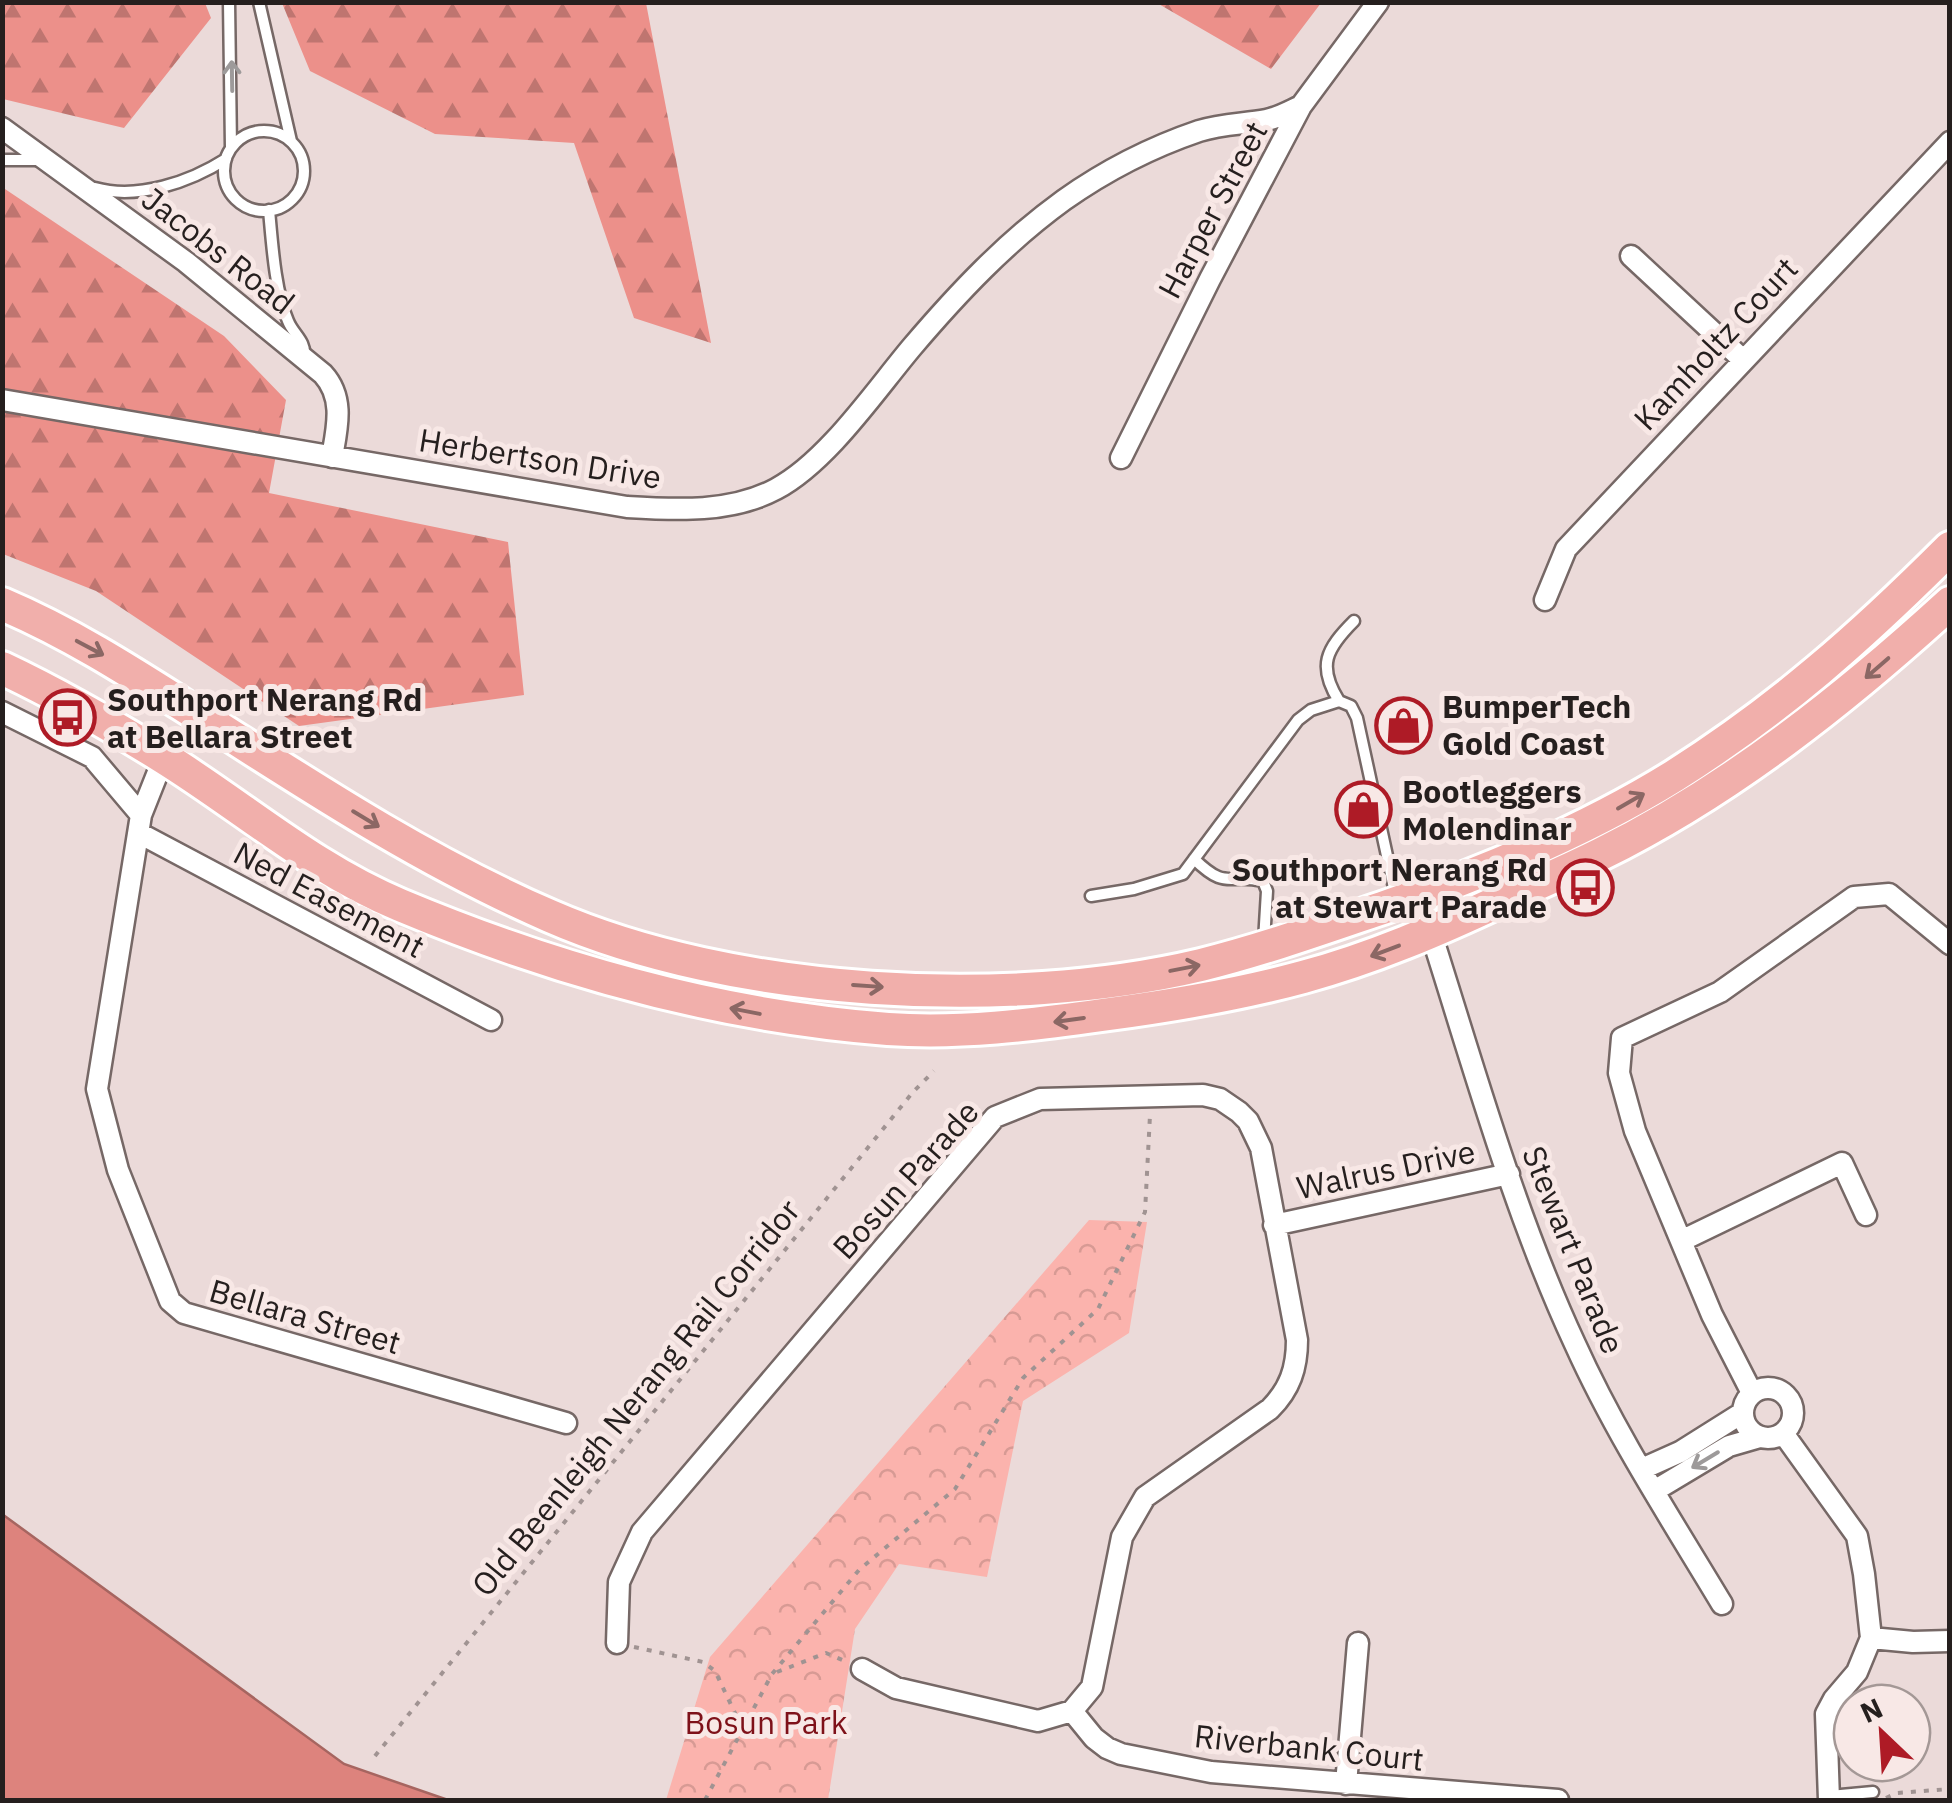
<svg xmlns="http://www.w3.org/2000/svg" width="1952" height="1803" font-family="'IBM Plex Sans',sans-serif">
<style>
.forest{fill:url(#forest-firs)}
.park{fill:url(#park-crowns)}
.water{fill:#dd837d;stroke:#a66560;stroke-width:2.5}
.lines{fill:none;stroke-linecap:round;stroke-linejoin:round}
.lane-casing{stroke:#766866;stroke-width:15}
.street-casing{stroke:#766866;stroke-width:25}
.primary-casing{stroke:#fff;stroke-width:38}
.path{stroke:#a09392;stroke-width:4;stroke-dasharray:5 8;stroke-linecap:butt}
.lane{stroke:#fff;stroke-width:10}
.street{stroke:#fff;stroke-width:20}
.primary{stroke:#f1afab;stroke-width:32}
.oneway{stroke:#9d9a9a}
.oneway2{stroke:#8b6764}
.labels{text-anchor:middle;stroke-width:10;stroke-linejoin:round;paint-order:stroke}
.street-label{font-size:32px;fill:#251f1e;stroke:#f8e8e6}
.poi-label{font-size:32px;font-weight:bold;fill:#251f1e;stroke:#f8e8e6;text-anchor:start}
.park-label{font-size:32px;fill:#7e1119;stroke:#f8e8e6}
</style>
<defs>
<pattern id="forest-firs" width="22" height="20" patternUnits="userSpaceOnUse" patternTransform="scale(2.5)"><rect width="22" height="20" fill="#ec908a"/><path d="M5 1l3.5 6h-7zM16 11l3.5 6h-7z" fill="#bf7570"/></pattern>
<pattern id="park-crowns" width="20" height="18" patternUnits="userSpaceOnUse" patternTransform="scale(2.5)"><rect width="20" height="18" fill="#fbb3ad"/><path d="M2 6a3 3 0 1 1 6 0M12 15a3 3 0 1 1 6 0" fill="none" stroke="#d79a94"/></pattern>
</defs>
<rect width="100%" height="100%" fill="#ebdad9"/>
<path class="forest" d="M3,2L205,3L211,18L124,128L3,99Z
M282,3H646L711,343L634,318L574,143L435,134L310,71Z
M1157,3L1321,2V3L1271,69Z
M2,187L224,336L286,400L269,493L508,542L524,695L299,726L96,591L3,554Z"/>
<path class="park" d="M1089,1220L1147,1222L1129,1333L1023,1401L987,1577L899,1564L855,1629L828,1800H666L710,1657Z"/>
<path class="water" d="M2,1514L344,1764L448,1800H3Z"/>
<g class="lines">
<defs>
<path id="lane" d="M229,2L231,148
M259,2L291,141
M224 171a40 40 0 1 1 80 0a40 40 0 1 1-80 0Z
M2,160H40
M95,188C138,200 190,182 226,159
M269,210C272,242 275,292 288,321C293,334 306,341 304,356
M1339,701C1317,666 1326,649 1354,621
M1194,859C1227,891 1227,873 1263,881L1267,891L1264,941
M1091,896L1134,889L1183,874L1298,720L1311,710L1339,701L1351,706L1357,718L1396,897
M1830,1796L1873,1792"/>
<path id="street" d="M2,128L186,262L323,374C345,398 337,428 332,457
M1631,256L1742,359
M2,400L627,507C677,510 731,513 776,489C827,462 875,391 912,347C958,293 1006,242 1064,200C1105,171 1152,147 1199,131C1221,124 1244,124 1266,120C1278,118 1290,111 1301,106
M1121,458L1210,279L1301,106L1378,2
M1545,600L1566,549L1950,142
M2,712L92,757L141,815
M164,757L141,815L97,1089L118,1170L170,1301L184,1313L566,1423
M139,833L491,1020
M1414,897L1431,933C1475,1071 1514,1213 1575,1344C1616,1435 1671,1519 1722,1604
M1274,1225L1509,1174
M1683,1240L1842,1163L1866,1215
M1743 1413a25 25 0 1 1 50 0a25 25 0 1 1-50 0Z
M1752,1393L1712,1315L1635,1131L1619,1073L1622,1038L1720,992L1854,897L1889,894L1950,944
M1783,1433L1857,1536L1864,1574L1871,1638L1857,1672L1834,1699L1826,1714L1829,1800
M1642,1469L1680,1452L1742,1413
M1654,1491L1729,1446L1760,1437
M1871,1638L1913,1642L1950,1641
M617,1643L619,1582L642,1532L995,1117L1040,1099L1203,1095L1220,1099L1239,1112L1248,1121L1261,1148L1297,1340C1297,1368 1290,1389 1270,1409L1145,1497L1122,1537L1092,1687L1072,1711L1038,1721L896,1688L862,1669
M1072,1711L1094,1738L1107,1748L1121,1754L1211,1772L1558,1800
M1346,1784L1358,1643"/>
<path id="primary" d="M2,604C80,637 149,684 219,728C325,796 434,866 550,916C733,996 1007,1011 1201,965C1265,949 1326,927 1388,906C1487,872 1585,831 1674,776C1781,708 1861,637 1950,548
M2,668C57,694 111,725 163,757C242,806 313,869 400,905C555,970 720,1016 888,1029C960,1034 1031,1025 1102,1015C1170,1006 1237,995 1303,977C1373,958 1438,930 1504,899C1536,884 1569,870 1601,854C1729,791 1845,699 1950,603"/>
</defs>
<use href="#lane" class="lane-casing"/>
<use href="#street" class="street-casing"/>
<use href="#primary" class="primary-casing"/>
<path class="path" d="M634,1647L703,1662L715,1671L743,1730
M777,1672L826,1653L847,1662
M375,1756L913,1092L934,1071
M1886,1798L1897,1793L1950,1789
M705,1800L772,1674L859,1570L955,1489L1023,1378L1098,1309L1145,1212L1150,1115"/>
<use href="#lane" class="lane"/>
<use href="#street" class="street"/>
<use href="#primary" class="primary"/>
</g>
<defs><path id="oneway-shaft" d="M-6 0H5M1.5-3L5.5 0L1.5 3" fill="none" stroke-width="1.6" stroke-linecap="round" stroke-linejoin="round" transform="scale(2.5)"/></defs>
<g class="oneway">
<use href="#oneway-shaft" transform="translate(232 76) rotate(-91)"/>
<use href="#oneway-shaft" transform="translate(1705 1460) rotate(149)"/>
</g>
<g class="oneway2">
<use href="#oneway-shaft" transform="translate(90 648) rotate(28)"/>
<use href="#oneway-shaft" transform="translate(1877 668) rotate(139)"/>
<use href="#oneway-shaft" transform="translate(1631 801) rotate(-30)"/>
<use href="#oneway-shaft" transform="translate(366 819) rotate(31)"/>
<use href="#oneway-shaft" transform="translate(1385 951) rotate(159)"/>
<use href="#oneway-shaft" transform="translate(1185 968) rotate(-11)"/>
<use href="#oneway-shaft" transform="translate(868 986) rotate(4)"/>
<use href="#oneway-shaft" transform="translate(745 1011) rotate(-169)"/>
<use href="#oneway-shaft" transform="translate(1069 1020) rotate(172)"/>
</g>
<defs>
<symbol id="bus-ring" viewBox="-11 -11 22 22"><circle r="9.5" fill="#f8e8e6" stroke="#ae1b26" stroke-width="1.5"/><path d="M-5-6H5V4H4V6H2V4H-2V6H-4V4H-5ZM-3.5-4V0h7V-4ZM-3.5 1.2v1.5H-2V1.2ZM2 1.2v1.5H3.5V1.2Z" fill="#ae1b26"/></symbol>
<symbol id="shop-ring" viewBox="-11 -11 22 22"><circle r="9.5" fill="#f8e8e6" stroke="#ae1b26" stroke-width="1.5"/><path d="M-5-2.5h2.3a2.7 3.5 0 0 1 5.4 0H5L5.5 6h-11ZM-1.5-2.5h3a1.5 2.3 0 0 0-3 0Z" fill="#ae1b26"/></symbol>
</defs>
<g fill-rule="evenodd">
<use href="#bus-ring" x="36" y="686" width="63" height="63"/>
<use href="#shop-ring" x="1372" y="694" width="63" height="63"/>
<use href="#shop-ring" x="1332" y="778" width="63" height="63"/>
<use href="#bus-ring" x="1554" y="856" width="63" height="63"/>
</g>
<g class="labels">
<g class="street-label">
<text transform="translate(1213 210) rotate(-62)" y="11">Harper Street</text>
<text transform="translate(218 251) rotate(38)" y="11">Jacobs Road</text>
<text transform="translate(1716 344) rotate(-47)" y="11">Kamholtz Court</text>
<text transform="translate(540 459) rotate(9)" y="11">Herbertson Drive</text>
<text transform="translate(329 900) rotate(28)" y="11">Ned Easement</text>
<text transform="translate(1386 1170) rotate(-12)" y="11">Walrus Drive</text>
<text transform="translate(906 1180) rotate(-48)" y="11">Bosun Parade</text>
<text transform="translate(1573 1250) rotate(68)" y="11">Stewart Parade</text>
<text transform="translate(305 1317) rotate(16)" y="11">Bellara Street</text>
<text transform="translate(636 1398) rotate(-51)" y="11">Old Beenleigh Nerang Rail Corridor</text>
<text transform="translate(1309 1748) rotate(6)" y="11">Riverbank Court</text>
</g>
<g class="poi-label">
<text x="107" y="711">Southport Nerang Rd<tspan x="107" dy="37">at Bellara Street</tspan></text>
<text x="1442" y="718">BumperTech<tspan x="1442" dy="37">Gold Coast</tspan></text>
<text x="1402" y="803">Bootleggers<tspan x="1402" dy="37">Molendinar</tspan></text>
<text x="1547" y="881" text-anchor="end">Southport Nerang Rd<tspan x="1547" dy="37">at Stewart Parade</tspan></text>
</g>
<g class="park-label">
<text x="766" y="1734">Bosun Park</text>
</g>
</g>
<rect width="1952" height="1803" fill="none" stroke="#251f1e" stroke-width="10"/>
<g transform="translate(1882 1733) rotate(335)"><circle r="48" fill="#f8e8e6" stroke="#a49896" stroke-width="2.5"/>
<path d="M0-8L18 38L0 25L-18 38Z" fill="#ae1b26"/>
<text y="-15" font-size="28" font-weight="bold" text-anchor="middle" fill="#251f1e">N</text>
</g>
</svg>
